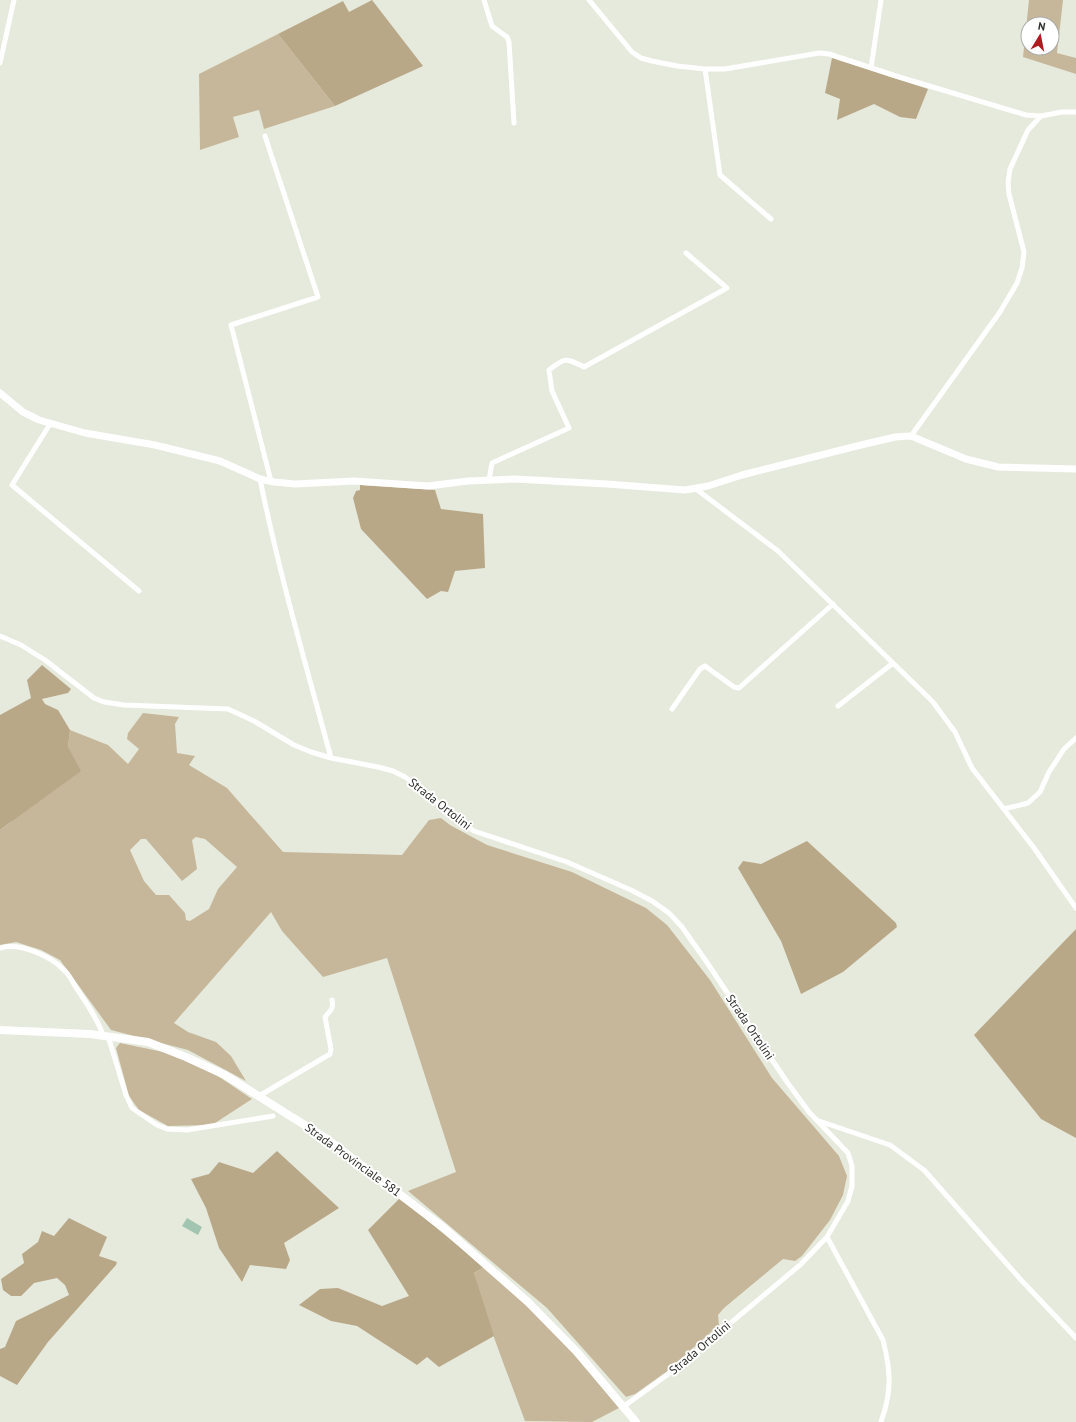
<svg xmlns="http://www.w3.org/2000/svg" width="1076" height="1422" font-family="'PT Sans',sans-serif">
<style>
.green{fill:#c6b79a;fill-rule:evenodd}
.forest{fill:#b9a888}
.water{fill:#a1c5b0}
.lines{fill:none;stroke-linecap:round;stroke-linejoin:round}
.street{stroke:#fff;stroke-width:5}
.secondary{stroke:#fff;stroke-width:7}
.primary{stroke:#fff;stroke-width:8}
.labels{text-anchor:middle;stroke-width:4;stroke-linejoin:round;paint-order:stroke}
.street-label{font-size:12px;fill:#2d2e29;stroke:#fff}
</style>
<rect width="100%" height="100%" fill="#e6eadc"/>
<path class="green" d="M1029,0H1063L1057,53L1076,58V74L1023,57ZM1028,24H1052V48H1028Z
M278,34L335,106L264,129L259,110L233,117L239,137L200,150L199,74Z
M143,713L179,717L175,724L177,753L195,756L189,765L227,788L283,852L402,855L429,820L441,818L450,825L487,845L572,872L646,908L667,925L710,980L772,1078L839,1156L847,1176L843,1195L830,1220L802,1256L795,1261L783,1259L724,1308L718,1315L719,1325L666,1372L635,1394L626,1397L547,1308L408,1191L456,1172L387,958L323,977L282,931L271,912L174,1023L188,1032L216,1042L231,1056L246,1081L188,1050L111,1030L60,960L41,950L16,942L0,945V830L10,823L68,747L70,730L108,745L128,764L139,749L127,739L128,733ZM196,837L205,839L237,867L218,889L209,909L190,921L186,920L185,913L169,895H156L144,881L130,850L141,839H146L182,881L197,869L192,840Z
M120,1043L168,1053L212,1072L252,1099L212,1125L168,1126L139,1110L129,1096L116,1048Z
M484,1267L548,1324L619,1408L592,1422L525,1421C507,1372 487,1323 474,1273Z"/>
<path class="forest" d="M372,0L423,66L335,106L278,34L343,1L349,12Z
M832,58L928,89L916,119L900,117L874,104L837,120L840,99L825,93Z
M360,485L435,490L441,509L483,514L485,568L455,571L448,592L441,591L427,599L361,529L353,498L356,491L360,490Z
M42,665L71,689L68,693L42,699L45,704L58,710L70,730L68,747L81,771L0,830V715L31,698L27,680Z
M807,841L896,923L897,927L843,972L801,994L781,941L738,868L743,861L761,864Z
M1076,929V1138L1041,1119L974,1035Z
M277,1151L339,1208L284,1243L290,1260L286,1269L250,1265L242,1282L219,1248L206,1208L191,1179L209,1174L219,1162L253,1173Z
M400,1198L484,1267L474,1273L494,1336L439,1367L427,1357L417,1365L357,1326L331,1321L299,1305L320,1289L338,1288L382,1306L409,1296L368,1230Z
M69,1218L107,1237L99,1256L117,1262L116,1265L48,1342L17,1385L0,1376V1349L5,1347L16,1321L69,1295L65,1285L57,1278L34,1283L21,1296H11L3,1290L1,1279L24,1263L22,1254L38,1242L42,1231L54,1236Z"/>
<path class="water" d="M187,1218L202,1227L198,1235L182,1226Z"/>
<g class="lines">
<path class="street" d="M484,0L492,26L507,37L509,42L514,123
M589,0L632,52L641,58L652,61L677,66L705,69H725L819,53L829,54L896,76L1026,115L1041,116L1062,112H1076
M0,63L14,0
M871,68L881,0
M705,69L720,175L771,219
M265,136L318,297L231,325L271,481
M50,424L12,485L139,591
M911,436L1000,312L1017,283L1022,268L1024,252L1009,194L1008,182L1010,169L1028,130L1041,116
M260,479C279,573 306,665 331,758
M489,480L492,463L569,428L552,391L549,370C566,357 565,358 584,367L727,288L686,253
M696,489L778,551L933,702L955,732L972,768L1034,848L1076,908
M0,636L21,645L45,660L94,698L104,702L124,705L228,709L254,721L294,745L311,752L331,758L378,767L393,771L405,777L416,784L457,820L474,831L567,862L631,890L652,901L669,913L682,927L706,961L787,1082L809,1112L848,1153L852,1166V1186L848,1201L827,1237L800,1265L678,1367L623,1407
M838,706L893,663
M672,709L700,669L705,666L734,687L739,688L833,604
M1004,809L1028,803L1040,792L1049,772L1064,749L1076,738
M0,948C20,942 51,956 65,971C70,976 73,983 77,989C87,1004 97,1018 103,1035
M108,1036L126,1095L132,1108L157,1125L167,1129L187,1130L273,1116
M259,1096L330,1054L331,1049L325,1017C330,1011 334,1009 332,1000
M819,1121L890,1145L924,1170L1022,1281L1076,1338
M827,1237L883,1340C891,1372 892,1391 881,1422"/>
<path class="secondary" d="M0,393L23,412L39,420L85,433L155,445L220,461L260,479L274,482L295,484L354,481L428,486L468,481L515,479L607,484L685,490L708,486L742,475L861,445L895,437L911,436L966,459L998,467L1076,469"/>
<path class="primary" d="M0,1030L90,1034L148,1042L186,1057L225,1075L327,1139L444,1228L528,1302L578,1353L636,1422"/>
</g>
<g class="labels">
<g class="street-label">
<text transform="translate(440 804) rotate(38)" y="4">Strada Ortolini</text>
<text transform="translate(750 1027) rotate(56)" y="4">Strada Ortolini</text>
<text transform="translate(353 1160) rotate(36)" y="4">Strada Provinciale 581</text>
<text transform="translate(700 1348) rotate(-40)" y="4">Strada Ortolini</text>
</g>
</g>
<g transform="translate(1040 36) rotate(10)"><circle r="19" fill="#ffffff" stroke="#ababa9"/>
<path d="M0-3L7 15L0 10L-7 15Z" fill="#ad1b20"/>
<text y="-6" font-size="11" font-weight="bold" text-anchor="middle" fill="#2d2e29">N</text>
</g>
</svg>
